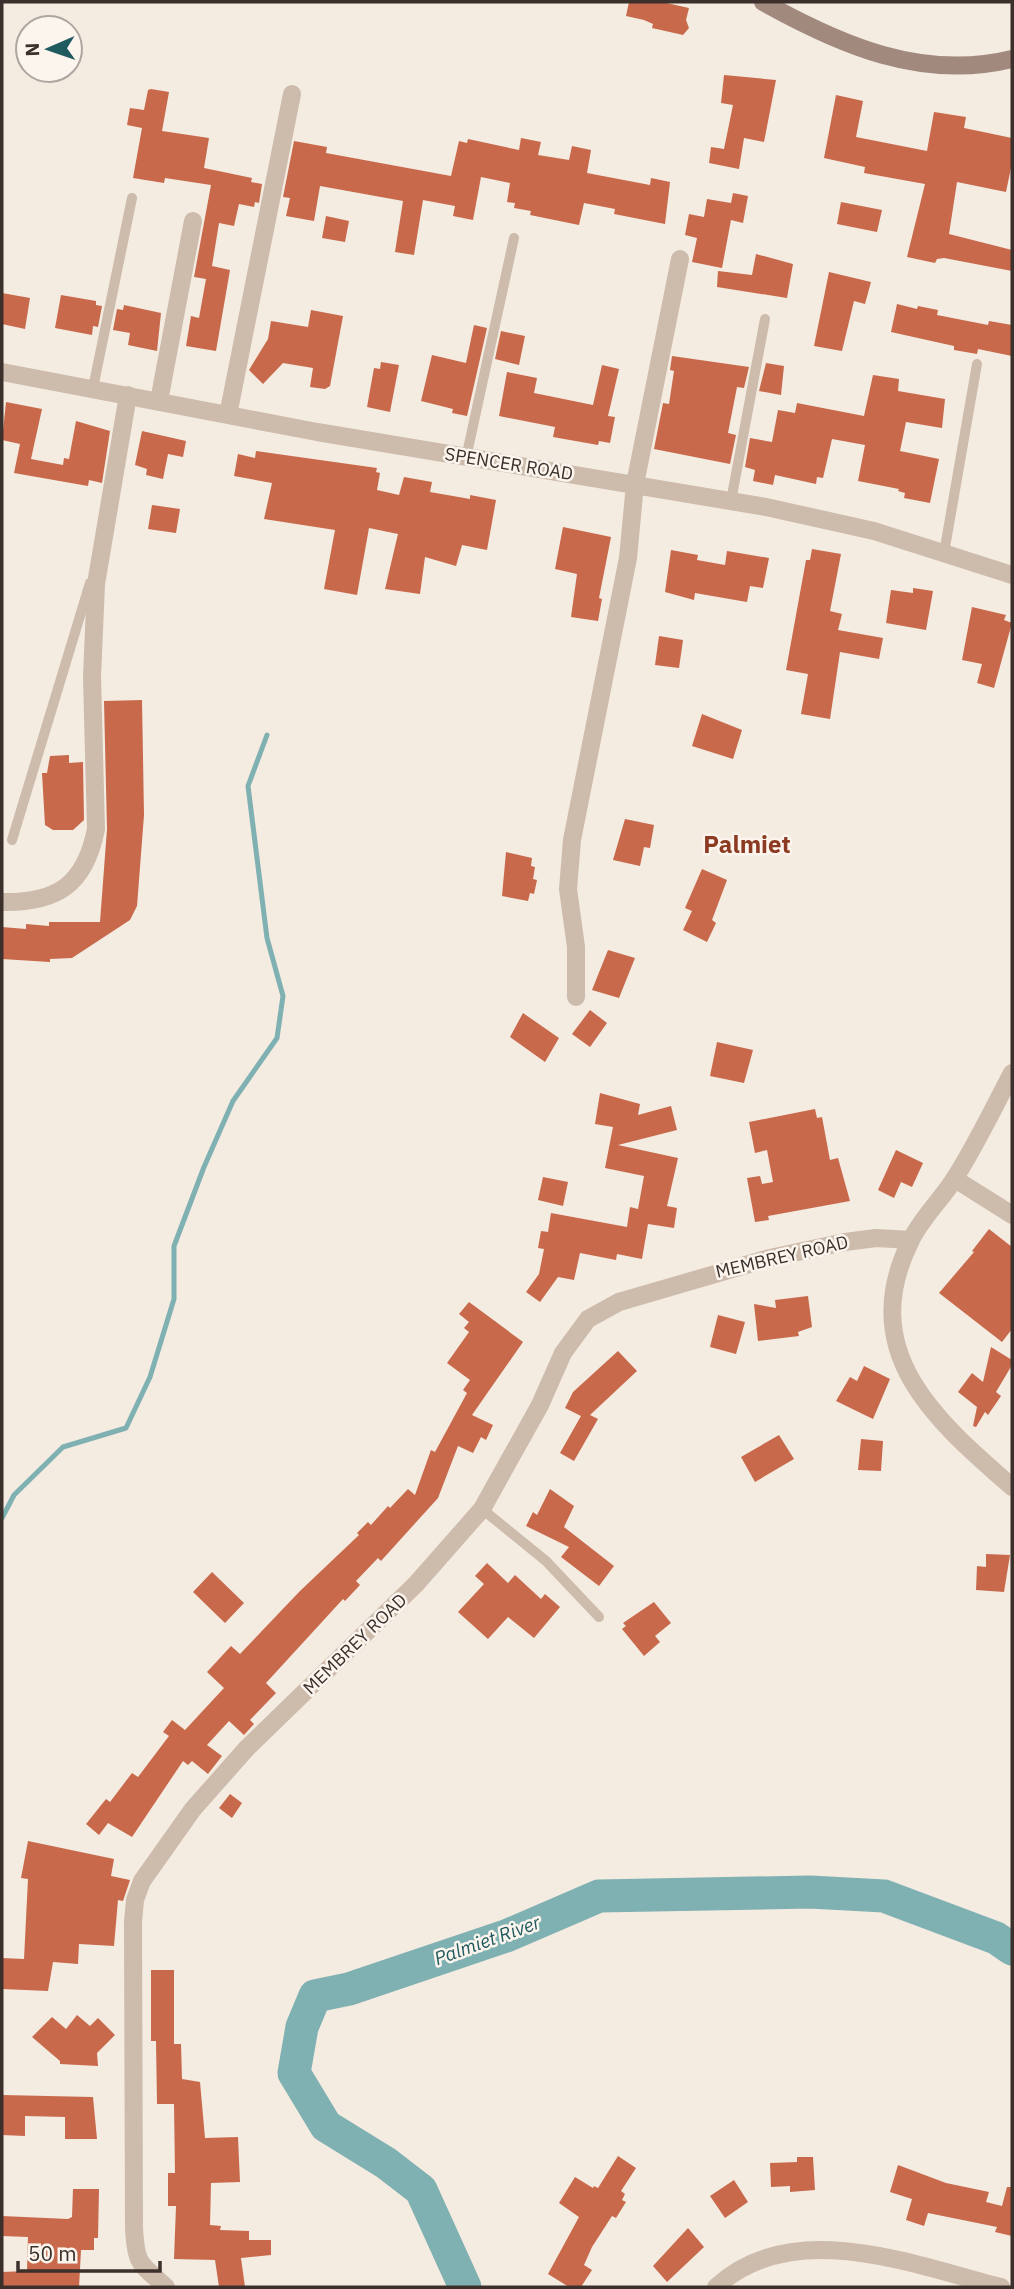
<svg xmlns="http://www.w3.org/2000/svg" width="1014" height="2289" font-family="'IBM Plex Sans',sans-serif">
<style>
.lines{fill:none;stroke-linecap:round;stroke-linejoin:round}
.stream{stroke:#7fb0b2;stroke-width:5}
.river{stroke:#7fb0b2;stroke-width:33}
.building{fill:#c8694b}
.lane{stroke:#cdbbac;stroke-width:10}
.street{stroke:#cdbbac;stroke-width:18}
.secondary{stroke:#a18a7d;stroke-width:18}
.labels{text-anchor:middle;stroke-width:5;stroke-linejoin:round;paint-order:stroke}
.street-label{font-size:18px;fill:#3b302b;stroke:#fbf5ee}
.water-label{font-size:19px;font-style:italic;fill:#1f5a5e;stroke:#fbf5ee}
.district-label{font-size:24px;font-weight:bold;fill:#8c3b22;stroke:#fbf5ee}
</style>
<rect width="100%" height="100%" fill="#f4ebe1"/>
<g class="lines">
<path class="stream" d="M2,1518L14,1495L63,1447L126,1428L150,1377L174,1299V1246L204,1167L233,1101L277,1038L283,996L267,938L248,786L267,735"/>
<path class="river" d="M465,2287L421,2190L386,2163L326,2126L294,2073L302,2027L315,1996L349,1989L506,1936L599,1896L810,1892L884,1896L996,1938L1012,1949"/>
</g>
<path class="building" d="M629,2H662L689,8L686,20L689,28L683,35L652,28L653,24L644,20L626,16Z
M724,75L776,80L764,142L744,138L739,169L709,163L711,147L724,149L733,105L721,103Z
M151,89L169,92L162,131L209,138L204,168L252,178L251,182L262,184L259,203L255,202L254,207L239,204L234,226L219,223L212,266L230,270L216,351L186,346L191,316L199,318L206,279L194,277L211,185L165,178L164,183L133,178L142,128L127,125L130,108L144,110L148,90Z
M836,95L863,101L856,137L927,151L934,112L966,117L964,128L1012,138V163L1006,192L957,182L949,234L1012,250V271L944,258L937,259L935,263L907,257L925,184L864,173L865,167L824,158Z
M521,138L541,142L538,155L569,160L572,146L591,150L587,173L650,185L651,178L670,182L665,224L614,214L615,209L584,203L579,225L530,215L531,211L514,208L515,203L507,202L510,183L481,177L473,220L453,216L455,206L423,200L414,255L395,252L403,201L320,186L314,221L286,216L290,198L283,197L294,141L327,147L326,153L451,176L459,141L467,143L468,139L519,150Z
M733,193L748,196L743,223L731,220L722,268L692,262L697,238L685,235L689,214L704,217L707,199L731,203Z
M841,202L882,210L877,232L837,224Z
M326,216L349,221L345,242L322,238Z
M756,254L793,264L787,298L717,287L718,271L752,275Z
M829,272L871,282L865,304L854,301L842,351L814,346Z
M2,293L30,298L25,329L2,324Z
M61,295L96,301V305L102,306L98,327L93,326L92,335L55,328Z
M897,304L917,309L918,306L938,310L937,315L988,325L989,321L1012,325V356L978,349L977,354L954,350V346L891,332Z
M124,305L161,313L157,351L128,345L130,333L113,330L117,309L123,310Z
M311,310L343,316L330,386L325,389L310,387L313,368L283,363L263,384L249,370L268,339L271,321L308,327Z
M474,325L487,328L467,416L452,413L453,409L421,401L432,355L466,363Z
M501,331L525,336L519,365L495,359Z
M672,356L749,367L744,388L737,387L728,433L736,435L730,464L654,449L663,403L669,404L674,371L670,370Z
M381,362L399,365L390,412L367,407L374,368L380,369Z
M766,363L784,366L781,395L759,391Z
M602,365L619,369L608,416L615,417L610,443L599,441L598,445L553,437L555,427L499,416L507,372L537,378L534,393L593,405Z
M873,375L899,379L898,391L945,399L942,428L906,422L900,451L939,459L930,503L904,498L905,493L898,491L899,489L858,481L865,445L832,439L823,478L817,477L816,484L775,475L773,485L753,481L755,470L745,467L750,438L772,442L778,410L795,413L797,403L864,416Z
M6,402L42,409L31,459L63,465L64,458L69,459L76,421L110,431L102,483L89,480L88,486L14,473L20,444L2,440Z
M142,431L186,441L183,457L168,454L163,479L146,475L147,469L135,465Z
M256,451L377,468L376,472L380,473L377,490L399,495L404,477L432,482L430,492L470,499V495L496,500L487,550L462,545L456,566L425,557L420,594L385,589L398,534L369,528L357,595L324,589L335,530L264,519L272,483L234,476L238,454L255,458Z
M152,505L180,509L176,533L148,529Z
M563,527L611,537L599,598L602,599L598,621L571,617L577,574L555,569Z
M812,549L841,554L830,611L842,614L838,630L883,638L879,659L840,652L830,719L801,714L808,674L786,670L806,560H810Z
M671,550L698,555L697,560L725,565L727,551L769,558L763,588L750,586L747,602L695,593L694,600L665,592Z
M913,588L933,591L926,630L886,623L891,590L913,593Z
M972,607L1006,615L1004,620L1012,623L994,688L977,683L982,664L962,660Z
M659,636L683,640L679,668L655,665Z
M142,700L144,815L137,906L130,920L72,958L50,959V962L2,959V927L26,929V924L49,926V922H100L107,829L104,701Z
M702,714L742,730L733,759L692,746Z
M69,755V763L83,762L84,820L73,830H53L45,825L42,773H47L50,756Z
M625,819L654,825L650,848L644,847L640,866L613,860Z
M506,852L532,858L531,866L535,867L533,879L537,880L534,894L530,893L528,901L502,896Z
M702,869L727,880L712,920L716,923L707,942L683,930L692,911L685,908Z
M608,950L635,958L619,998L592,990Z
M590,1010L607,1023L590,1047L572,1034Z
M523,1013L559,1038L545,1062L510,1037Z
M717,1042L753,1050L744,1083L710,1076Z
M600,1093L640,1104L638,1115L671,1106L677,1130L618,1145L678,1158L667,1206L677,1208L674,1228L648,1224L642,1259L617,1254L616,1260L580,1253L574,1280L558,1277L540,1302L526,1292L539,1274L544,1249L538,1248L541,1231L548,1232L551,1213L627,1227L630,1207L638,1209L644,1176L605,1168L613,1127L595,1124Z
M815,1109L817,1118L822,1117L830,1160L838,1158L850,1201L768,1216L769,1220L755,1222L747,1178L760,1176L762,1184L773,1182L767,1150L755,1153L749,1122Z
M896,1150L923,1163L912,1187L901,1182L894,1198L878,1190Z
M543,1177L568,1182L563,1206L538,1200Z
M989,1229L1012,1247V1329L1002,1342L939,1293L974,1252L972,1251Z
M808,1296L812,1327L798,1332L799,1336L758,1341L754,1304L776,1308L775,1300Z
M469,1302L523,1342L472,1415L493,1425L486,1440L481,1437L473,1453L458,1446L438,1498L381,1561L378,1558L356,1581L360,1585L345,1601L343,1599L266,1683L276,1693L250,1720L254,1724L244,1735L229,1721L207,1745L222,1756L208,1774L192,1761L188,1765L183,1761L132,1837L108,1823L99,1835L86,1824L106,1799L110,1802L132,1773L138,1777L169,1736L163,1732L172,1720L185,1730L224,1688L207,1672L231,1646L240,1654L300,1591L359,1535L357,1533L368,1522L371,1525L388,1506L390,1508L408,1489L415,1495L431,1450L435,1452L467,1393L463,1390L470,1380L447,1363L469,1332L464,1328L469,1322L459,1314Z
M718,1315L745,1322L736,1354L710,1347Z
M991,1347L1012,1360V1365L996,1392L1001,1396L988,1415L985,1412L976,1427L973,1426L977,1407L958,1392L972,1373L983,1382Z
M618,1351L637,1371L590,1415L598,1419L574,1461L560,1453L581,1416L565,1408L573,1392Z
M864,1366L890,1379L873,1419L836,1401L850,1377L857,1381Z
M779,1435L794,1459L755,1482L741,1457Z
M861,1439L883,1441L881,1471L858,1470Z
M550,1489L574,1506L564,1527L614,1566L599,1586L561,1557L569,1547L526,1526L533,1512L537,1515Z
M986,1554L1010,1555L1004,1592L976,1590L977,1566L986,1567Z
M487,1563L508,1583L515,1575L541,1599L545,1594L560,1607L534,1638L508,1617L488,1639L458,1612L484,1584L475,1576Z
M212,1572L244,1603L225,1623L193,1592Z
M654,1602L671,1623L655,1636L660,1642L644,1656L622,1629L626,1626L623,1623Z
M230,1794L242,1803L232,1818L219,1808Z
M28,1841L114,1859L111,1876L130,1880L123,1901L118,1900L114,1946L79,1944L78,1964L53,1962L48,1991L2,1989V1958L24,1959L28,1879L21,1878Z
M151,1970H174V2044H181L182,2079L200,2082L205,2138L238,2137L240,2182L211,2183L210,2225L221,2226L220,2230L249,2231V2240H271V2255L241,2258L245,2287H219L215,2260L174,2259L176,2206H168V2173H175L174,2104H157L156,2041H151Z
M77,2015L90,2026L98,2018L115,2035L97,2053L98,2066L60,2064V2061L32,2037L52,2017L66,2029Z
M2,2095L93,2097L97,2139H65V2117L25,2116V2136L2,2135Z
M618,2156L636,2168L621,2191L625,2194L622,2200L626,2202L616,2218L612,2216L592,2247L584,2265L592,2270L581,2287H569L548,2274L579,2217L559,2203L575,2177L593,2188L594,2186L598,2188Z
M797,2157H813L815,2190L790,2192V2186L771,2187L770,2163L797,2162Z
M898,2165L946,2183L989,2192L986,2202L1002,2206L1007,2187H1012V2236L995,2232L997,2227L928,2213L924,2226L906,2220L912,2199L890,2192Z
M734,2180L748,2202L725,2218L710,2196Z
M73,2189H99L98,2238H94V2250H81L79,2287H2V2272L27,2271L28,2237L2,2236V2216L68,2219L72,2217Z
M688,2228L704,2247L667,2282L653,2266Z"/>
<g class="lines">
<path class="lane" d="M93,388L132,198
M466,458L514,238
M731,501L765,319
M944,553L977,364
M12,840L90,583
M482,1509L546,1561L599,1617"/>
<path class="street" d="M2,372L317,432L766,507L874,531L1012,575
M159,401L193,221
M228,415L292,94
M2,902C57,903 85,885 96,829L92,677L96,584L128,395
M576,997V947L568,889L572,840L628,558L635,484L680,259
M1012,1073C993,1109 975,1147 953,1181C940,1201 920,1220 910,1242C856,1352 935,1420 1012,1487
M955,1179L1012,1215
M166,2287C140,2263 136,2266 134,2228L133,1922L135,1900L142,1881L193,1809L247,1748L416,1584L482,1509L540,1405L563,1353L588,1319L619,1302L770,1258L845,1242L876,1238L911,1240
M716,2287C793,2216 913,2265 1001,2287"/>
<path class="secondary" d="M763,2C840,45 922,81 1012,59"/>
</g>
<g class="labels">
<g class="street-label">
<text transform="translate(509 464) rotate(9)" y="6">SPENCER ROAD</text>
<text transform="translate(782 1257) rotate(-13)" y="6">MEMBREY ROAD</text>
<text transform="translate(355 1644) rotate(-44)" y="6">MEMBREY ROAD</text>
</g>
<g class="water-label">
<text transform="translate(487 1940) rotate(-20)" y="7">Palmiet River</text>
</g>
<g class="district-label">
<text x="747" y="853">Palmiet</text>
</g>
</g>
<rect width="1014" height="2289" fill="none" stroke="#3b302b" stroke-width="7"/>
<g transform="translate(49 49) rotate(268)"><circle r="33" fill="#fbf5ee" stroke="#aea6a0" stroke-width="2"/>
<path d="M0-5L12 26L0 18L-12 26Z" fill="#1f5a5e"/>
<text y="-10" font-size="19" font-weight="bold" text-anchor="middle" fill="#3b302b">N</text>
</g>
<path d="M18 2261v10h142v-10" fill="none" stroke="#3b302b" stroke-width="3.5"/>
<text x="28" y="2261" font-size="21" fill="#3b302b" stroke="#fbf5ee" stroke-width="5" paint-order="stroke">50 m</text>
</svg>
